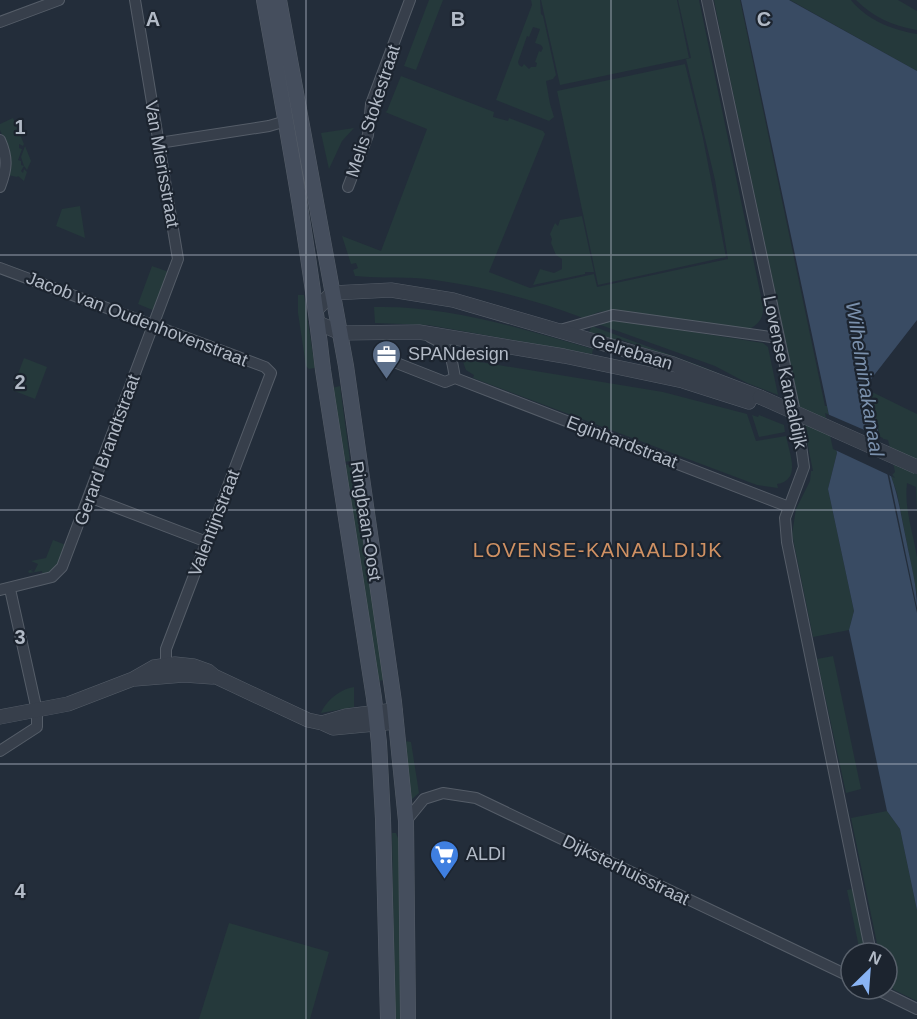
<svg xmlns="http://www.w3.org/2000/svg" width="917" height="1019" font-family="Helvetica,sans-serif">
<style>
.green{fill:#25393b;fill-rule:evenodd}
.water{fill:#394b63}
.pier{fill:#232d3a}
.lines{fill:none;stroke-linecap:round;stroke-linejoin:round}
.minor-casing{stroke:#555d68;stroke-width:12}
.tertiary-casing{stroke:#555d68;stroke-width:15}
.secondary-casing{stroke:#555d68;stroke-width:16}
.minor{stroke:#373f4b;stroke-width:10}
.tertiary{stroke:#373f4b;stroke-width:14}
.secondary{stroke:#454e5d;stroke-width:15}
.tertiary-bridge-casing{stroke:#555d68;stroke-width:15;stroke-linecap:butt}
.tertiary-bridge{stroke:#373f4b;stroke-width:14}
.grid{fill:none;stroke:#b2bac6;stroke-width:1.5;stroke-opacity:0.55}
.labels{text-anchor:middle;stroke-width:4.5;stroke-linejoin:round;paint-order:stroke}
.street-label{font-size:18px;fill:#b2bac6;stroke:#1c242f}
.poi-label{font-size:18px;fill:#b2bac6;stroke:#1c242f;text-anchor:start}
.water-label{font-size:20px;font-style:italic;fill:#7b91ad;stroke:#1c242f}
.neighbourhood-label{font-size:20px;letter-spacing:1.5px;fill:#d09163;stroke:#1c242f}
.grid-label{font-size:20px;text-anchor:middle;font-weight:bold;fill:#b2bac6;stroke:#1c242f;stroke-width:4.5;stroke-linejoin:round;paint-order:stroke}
</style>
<rect width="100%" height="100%" fill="#232d3a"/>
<path class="green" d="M429,0H443L416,70L404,66Z
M531,0H540L541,14L543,16L556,75L553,79L546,81L550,104L554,117L549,121L496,100L532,5ZM533,27L540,29L535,43L541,45L543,48L541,52L539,51L535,62L537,63L536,67H531L529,69L524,64L522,67L519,65L518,62L527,36L529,37Z
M541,0H677L689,58L560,85Z
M678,0H699L763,306C764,319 757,327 745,330L609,311L599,312L583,318C536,300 485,287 435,280C408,276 382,279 355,276L353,270L358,268L356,263L351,264L342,236L381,251L427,129L385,112L387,111L401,76L494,112L493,117L508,121L509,118L543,131L545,134L489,272L530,288L594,274L597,287L728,259L715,180L687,63L686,59L691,58Z
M714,0H740L825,406H827L837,453L828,489L854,611L849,630L813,637L792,534L796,509L810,481L811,471H813L807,441H805L795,396L797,395L724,50H722L720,41L722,40Z
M790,0H851C867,20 892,30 917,34V71Z
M856,0H898L917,11V30C893,26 873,17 856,0Z
M685,64L703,138L726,257L598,285L557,91Z
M13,118L24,144L23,146L19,144V148L22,149L18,160L21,161V165L24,166L21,157L25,146L31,161L27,170L24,166L21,171L23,173L24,169L27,172L24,181L18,176L17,177L8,175V148L0,130V124Z
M354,128L342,141L329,169L321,133Z
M80,206L85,238L56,226L62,209Z
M582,216L594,272H585V274L533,285L540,269L554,273L562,269V259L556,255L551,243L552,239L550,234L555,223L558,226L560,220Z
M152,266L169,272L155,311L138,304Z
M298,295H304L315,368L309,369L306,366L298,313Z
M374,307C449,305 522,329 593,349L592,354L428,325L375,323Z
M617,320L763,343L768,347L778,395L747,383L715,366L598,324L603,321Z
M592,326L706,368L735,381L622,340L621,342L589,332Z
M24,358L47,367L35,399L12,390Z
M462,359L663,392L747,414L756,441L786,436C789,452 802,480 777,484L778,488L757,485L473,378L474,375L466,370Z
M340,386L350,461L344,462L332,388Z
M870,391L917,414V516L916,487L907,483C904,509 913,532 917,557C917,569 917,582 917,595L897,493L891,476L895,472L889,444L888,440L884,439L881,442Z
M752,415L758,417L759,415L784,425L785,432L759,437Z
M351,464L385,680L378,681L345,465Z
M53,540L66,545C61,559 57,569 43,576L42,571L29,573L28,571L33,569L31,571L34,572L38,564L31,561L46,558Z
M833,656L861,789L846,793L817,659Z
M354,687V707L321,713C326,701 340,689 354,687Z
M405,741L411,742L419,793L411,800Z
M887,811L900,829L917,910V1001L894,990L887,982V953H879L851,818Z
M392,833H396L399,841L400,1019H395Z
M852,889L853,890L866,953H859L860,952L847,890Z
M229,923L329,952L310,1019H199Z"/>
<path class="water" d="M741,0H789L917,71V320L868,383L917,613V910L900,829L887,811L849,630L854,611L828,489L837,453Z
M889,474L891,476C899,498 902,521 907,544C911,565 917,586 917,608Z"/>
<path class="pier" d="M825,413L883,438L890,472L895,478L833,449Z"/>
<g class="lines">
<defs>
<path id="minor" d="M707,0L799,431L804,467L785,518L787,542L871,953
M0,22L59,0
M0,140C8,158 7,169 0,187
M159,143L269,126L286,121
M348,187L368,135L371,104L410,0
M0,268L265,367L271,373L166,649V671
M560,330L613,315L778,338
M430,337C452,347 451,356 455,378
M389,360L445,382L455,378L789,507
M89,497L207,542
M0,590L52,577L62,567L178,259L135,0
M0,751L37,727V711L10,589
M406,821L424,799L443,793L476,798L851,977
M876,989L917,1009"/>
<path id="tertiary" d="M316,310L332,293L391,290L453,300L673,364L760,397
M318,323L341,333L419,332L564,356L683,381L749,402
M135,679L184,675L212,677
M0,717L68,704L133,679L154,667L175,664L194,666L208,671L214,676L308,720L322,723L333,728L396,722
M322,723L346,716L395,710"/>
<path id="secondary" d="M264,0C286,123 309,246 323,370L374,698L379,743L383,819L388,1019
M279,0L346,366L394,702L406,821L408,1019"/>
</defs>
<use href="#minor" class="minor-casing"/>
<use href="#tertiary" class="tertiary-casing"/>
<use href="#secondary" class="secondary-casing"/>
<use href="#minor" class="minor"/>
<use href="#tertiary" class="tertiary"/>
<use href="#secondary" class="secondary"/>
<defs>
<path id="tertiary-bridge" d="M760,397L917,467"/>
</defs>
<use href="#tertiary-bridge" class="tertiary-bridge-casing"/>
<use href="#tertiary-bridge" class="tertiary-bridge"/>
</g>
<path class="grid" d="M306,0V1019M611,0V1019M0,255H917M0,510H917M0,764H917"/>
<defs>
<symbol id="office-pin" viewBox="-11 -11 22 30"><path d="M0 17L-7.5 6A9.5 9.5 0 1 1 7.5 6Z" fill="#5c6f8a" stroke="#1c242f"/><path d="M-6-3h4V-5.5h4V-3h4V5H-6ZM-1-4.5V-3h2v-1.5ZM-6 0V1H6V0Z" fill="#fff"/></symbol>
<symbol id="supermarket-pin" viewBox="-11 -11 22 30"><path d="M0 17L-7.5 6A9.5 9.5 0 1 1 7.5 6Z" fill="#3f7fe0" stroke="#1c242f"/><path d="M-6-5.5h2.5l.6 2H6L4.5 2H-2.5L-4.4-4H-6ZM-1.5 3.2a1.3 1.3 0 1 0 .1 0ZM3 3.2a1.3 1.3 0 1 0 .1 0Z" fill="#fff"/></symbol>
</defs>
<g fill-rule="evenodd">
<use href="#office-pin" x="370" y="338" width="33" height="45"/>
<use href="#supermarket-pin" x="428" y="838" width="33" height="45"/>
</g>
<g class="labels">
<g class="street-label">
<text transform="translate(373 111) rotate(-72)" y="6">Melis Stokestraat</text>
<text transform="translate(162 164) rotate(80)" y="6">Van Mierisstraat</text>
<text transform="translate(137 319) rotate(21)" y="6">Jacob van Oudenhovenstraat</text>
<text transform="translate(632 352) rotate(17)" y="6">Gelrebaan</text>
<text transform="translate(785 372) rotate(78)" y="6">Lovense Kanaaldijk</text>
<text transform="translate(622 442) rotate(21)" y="6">Eginhardstraat</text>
<text transform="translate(107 450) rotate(-70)" y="6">Gerard Brandtstraat</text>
<text transform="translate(366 521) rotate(81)" y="6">Ringbaan-Oost</text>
<text transform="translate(214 523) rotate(-69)" y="6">Valentijnstraat</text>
<text transform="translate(626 870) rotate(26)" y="6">Dijksterhuisstraat</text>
</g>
<g class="poi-label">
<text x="408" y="360">SPANdesign</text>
<text x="466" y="860">ALDI</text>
</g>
<g class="water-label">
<text transform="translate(865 379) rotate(81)" y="7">Wilhelminakanaal</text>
</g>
<g class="neighbourhood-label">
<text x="598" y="557">LOVENSE-KANAALDIJK</text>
</g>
</g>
<g class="grid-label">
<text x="153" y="26">A</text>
<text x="458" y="26">B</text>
<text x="764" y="26">C</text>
<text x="20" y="134">1</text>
<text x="20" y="389">2</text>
<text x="20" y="644">3</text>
<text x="20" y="898">4</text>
</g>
<g transform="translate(869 971) rotate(25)"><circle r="28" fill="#1c242f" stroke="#58606b" stroke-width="1.5"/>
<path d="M0-4.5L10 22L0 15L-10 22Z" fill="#89b4f4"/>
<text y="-9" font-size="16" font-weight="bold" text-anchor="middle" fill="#b2bac6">N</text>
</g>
</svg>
